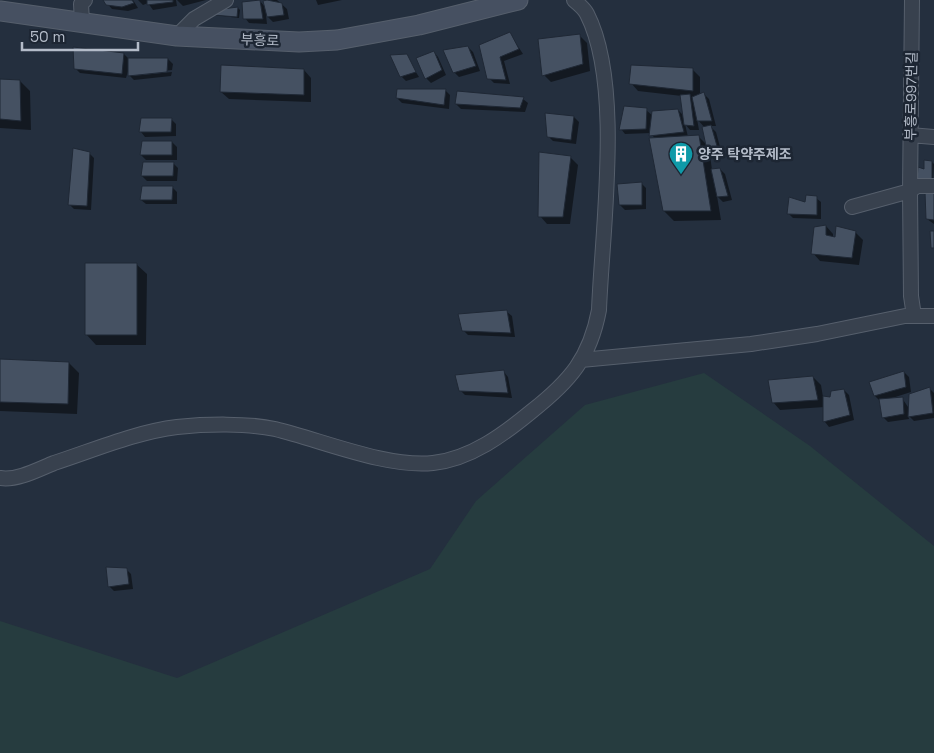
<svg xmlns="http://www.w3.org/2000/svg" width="934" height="753" font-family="'Space Grotesk','Noto Sans KR',sans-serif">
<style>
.green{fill:#263c3f}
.shadow{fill:#0007;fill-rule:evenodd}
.building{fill:#455162;stroke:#1f2835}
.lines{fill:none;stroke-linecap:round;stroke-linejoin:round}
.street-casing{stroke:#565f6c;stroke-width:16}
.secondary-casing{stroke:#565f6c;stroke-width:21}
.street{stroke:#38414e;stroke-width:14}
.secondary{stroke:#465061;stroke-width:19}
.labels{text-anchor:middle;stroke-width:5;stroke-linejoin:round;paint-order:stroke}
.street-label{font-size:14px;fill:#b4bcc9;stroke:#1d2633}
.poi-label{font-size:14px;font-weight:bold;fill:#b4bcc9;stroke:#1d2633;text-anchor:start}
</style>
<rect width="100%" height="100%" fill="#242f3e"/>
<path class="green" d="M704,373L810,446L934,546V753H0V621L177,678L430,569L476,501L585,405Z"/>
<path class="shadow" d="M104,0H133L138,8L128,11L112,9Z
M138,0H176L177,6L153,10L148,3L143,5Z
M177,0H206L183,6Z
M271,0H277L287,9L289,19L273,22L266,15L267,24L249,23L245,18L260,1L265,7L264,2Z
M316,0H342L318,5Z
M238,8L240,10L239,18L214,15L215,11Z
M510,34L523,54L504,61L510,84L494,83L489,78Z
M579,35L587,43L590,71L551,82L544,75Z
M468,47L473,52L480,71L459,77L454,72Z
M434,52L438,57L446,75L431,83L426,78L418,58Z
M124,54L129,59H168L173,64L172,70L132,74V76L172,72L171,76L134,80L129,75V68L126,78L80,73L75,68Z
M406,56L419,77L406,81L401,76Z
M692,69L700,77V95L704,94L709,99L716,126H710L716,132L723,158L714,159L710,155L712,170L720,169L725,174L732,200L723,202L717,196L721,220L674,221L664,211L655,139L651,133L625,134L621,129L646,110L653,116L678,110L684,116L682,96L638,91L631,83ZM697,119L705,128L707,145L698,136L688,137L685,124L690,130H699Z
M304,70L311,78V102L229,99L221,92Z
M0,80L20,81L30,91L31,130L0,128Z
M445,90L450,95L449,109L402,103L397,98Z
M523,99L528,103L525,112L461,109L456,104Z
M574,117L579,122L576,144L553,141L548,136Z
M171,119L176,124V136L145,137L141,132Z
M172,142L177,147V160H146L141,155Z
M89,153L94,158L91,210L74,209L69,204Z
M570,157L578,165L570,224H547L540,216Z
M932,162L934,164L933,183L926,170Z
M173,163L178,168L177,181H147L142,176Z
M641,183L646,188V209L625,210L620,205Z
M172,187L177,192V204H146L141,200Z
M934,194V224L927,219Z
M816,198L821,202V219L793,218L788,213Z
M826,226L833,234V238L855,232L863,240L859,265L820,261L813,253Z
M136,264L147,274L146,345H96L86,334Z
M507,312L512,316L515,337L468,335L463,330Z
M0,360L69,363L79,373L77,414L0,411Z
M504,372L508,377L512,398L465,395L460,390Z
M904,372L909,377L911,392L889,399L902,398L910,410L930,389L934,393V418L914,421L908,415L909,419L888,422L883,417L880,401L875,396L871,383Z
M813,377L821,385L823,397L831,398L844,390L849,395L854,420L829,427L825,422V407L780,410L773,402Z
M126,569L131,574L133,589L114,591L109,586Z"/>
<path class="building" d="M103,0H132L134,3L122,7L106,5Z
M147,0H173V2L147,5Z
M260,0L263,19H243L242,2Z
M267,0L282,3L284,15L267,17L263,1Z
M238,7L237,17L213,15L214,10Z
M510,32L519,49L500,57L506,80L487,79L479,45Z
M580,34L583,64L542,76L538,39Z
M468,46L476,66L453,73L443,50Z
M73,47L124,53L122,74L74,69Z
M434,51L442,70L425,79L416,58Z
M407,54L416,72L400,77L390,55Z
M128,58H168L167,72L128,76Z
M221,65L304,69V95L220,92Z
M631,65L693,68V91L629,84Z
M0,79L20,80L21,121L0,119Z
M397,89H446L444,105L396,98Z
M457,91L524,97L520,108L455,104Z
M704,92L712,121H697L692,97Z
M690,94L694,126L684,125L680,95Z
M624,106L647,108L646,129L619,130Z
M678,109L684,132L649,136L652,111Z
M545,113L574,116L571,140L547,137Z
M141,118H172L171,132H139Z
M711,125L719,153L708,155L702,127Z
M699,135L711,211H663L649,138Z
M142,141H172V155H140Z
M73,148L90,152L87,206L68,205Z
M539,152L571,156L563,217H538Z
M924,160L932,161V181L917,180L918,167L924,169Z
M143,162H174L173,176H141Z
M720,168L728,196L717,197L711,169Z
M642,182V205H619L617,184Z
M142,186H173L172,200H140Z
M925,192L934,193V220L926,219Z
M806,195L817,196V215L787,214L789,197L805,202Z
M826,225V235L835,237L836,226L856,231L852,258L811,254L814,227Z
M930,231H934V248H931Z
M85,263H137V335H85Z
M507,310L511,333L462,331L458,314Z
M0,359L69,362L68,404L0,402Z
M504,370L508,393L459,391L455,375Z
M904,371L906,387L874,396L869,382Z
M813,376L818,400L772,403L768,380Z
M930,387L933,413L908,417L909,394Z
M844,389L850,415L823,422V396L830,397L831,391Z
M903,397L904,414L882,418L879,399Z
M106,567L127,568L129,584L108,587Z"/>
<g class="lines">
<defs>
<path id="street" d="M912,0L910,191L911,296L914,316
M82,22L81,4L85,0
M177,36L194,19L226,0
M910,135L934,137
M852,207L910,191L917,186H934
M581,360L751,344L817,334L905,316H934
M0,478C17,481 39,469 54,463C94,450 136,432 177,427C206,424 247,423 275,429C321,440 387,468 433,463C471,459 504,434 532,411C570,381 590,358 599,310C602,230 623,84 587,14C584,8 578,4 574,0"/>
<path id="secondary" d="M0,11L177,36L299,42L337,40L419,25L518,0"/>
</defs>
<use href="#street" class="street-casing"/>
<use href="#secondary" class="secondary-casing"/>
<use href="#street" class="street"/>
<use href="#secondary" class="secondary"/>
</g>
<defs>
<symbol id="building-pin" viewBox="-11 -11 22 30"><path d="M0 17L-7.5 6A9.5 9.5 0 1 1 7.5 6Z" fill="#0f9aa8" stroke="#1d2633"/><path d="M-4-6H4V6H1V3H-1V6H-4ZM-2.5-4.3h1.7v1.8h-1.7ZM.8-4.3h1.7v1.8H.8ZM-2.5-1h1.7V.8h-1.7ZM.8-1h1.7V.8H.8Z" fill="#fff"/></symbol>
</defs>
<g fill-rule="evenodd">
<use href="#building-pin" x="667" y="140" width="28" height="38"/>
</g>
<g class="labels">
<g class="street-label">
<text transform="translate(260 40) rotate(2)" y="5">부흥로</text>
<text transform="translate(911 96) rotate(-89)" y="5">부흥로997번길</text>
</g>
<g class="poi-label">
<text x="698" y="159">양주 탁약주제조</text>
</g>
</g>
<path d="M22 42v8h116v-8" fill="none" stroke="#b4bcc9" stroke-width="2.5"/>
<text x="30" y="42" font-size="15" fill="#b4bcc9" stroke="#1d2633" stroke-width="4" paint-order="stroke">50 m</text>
</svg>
